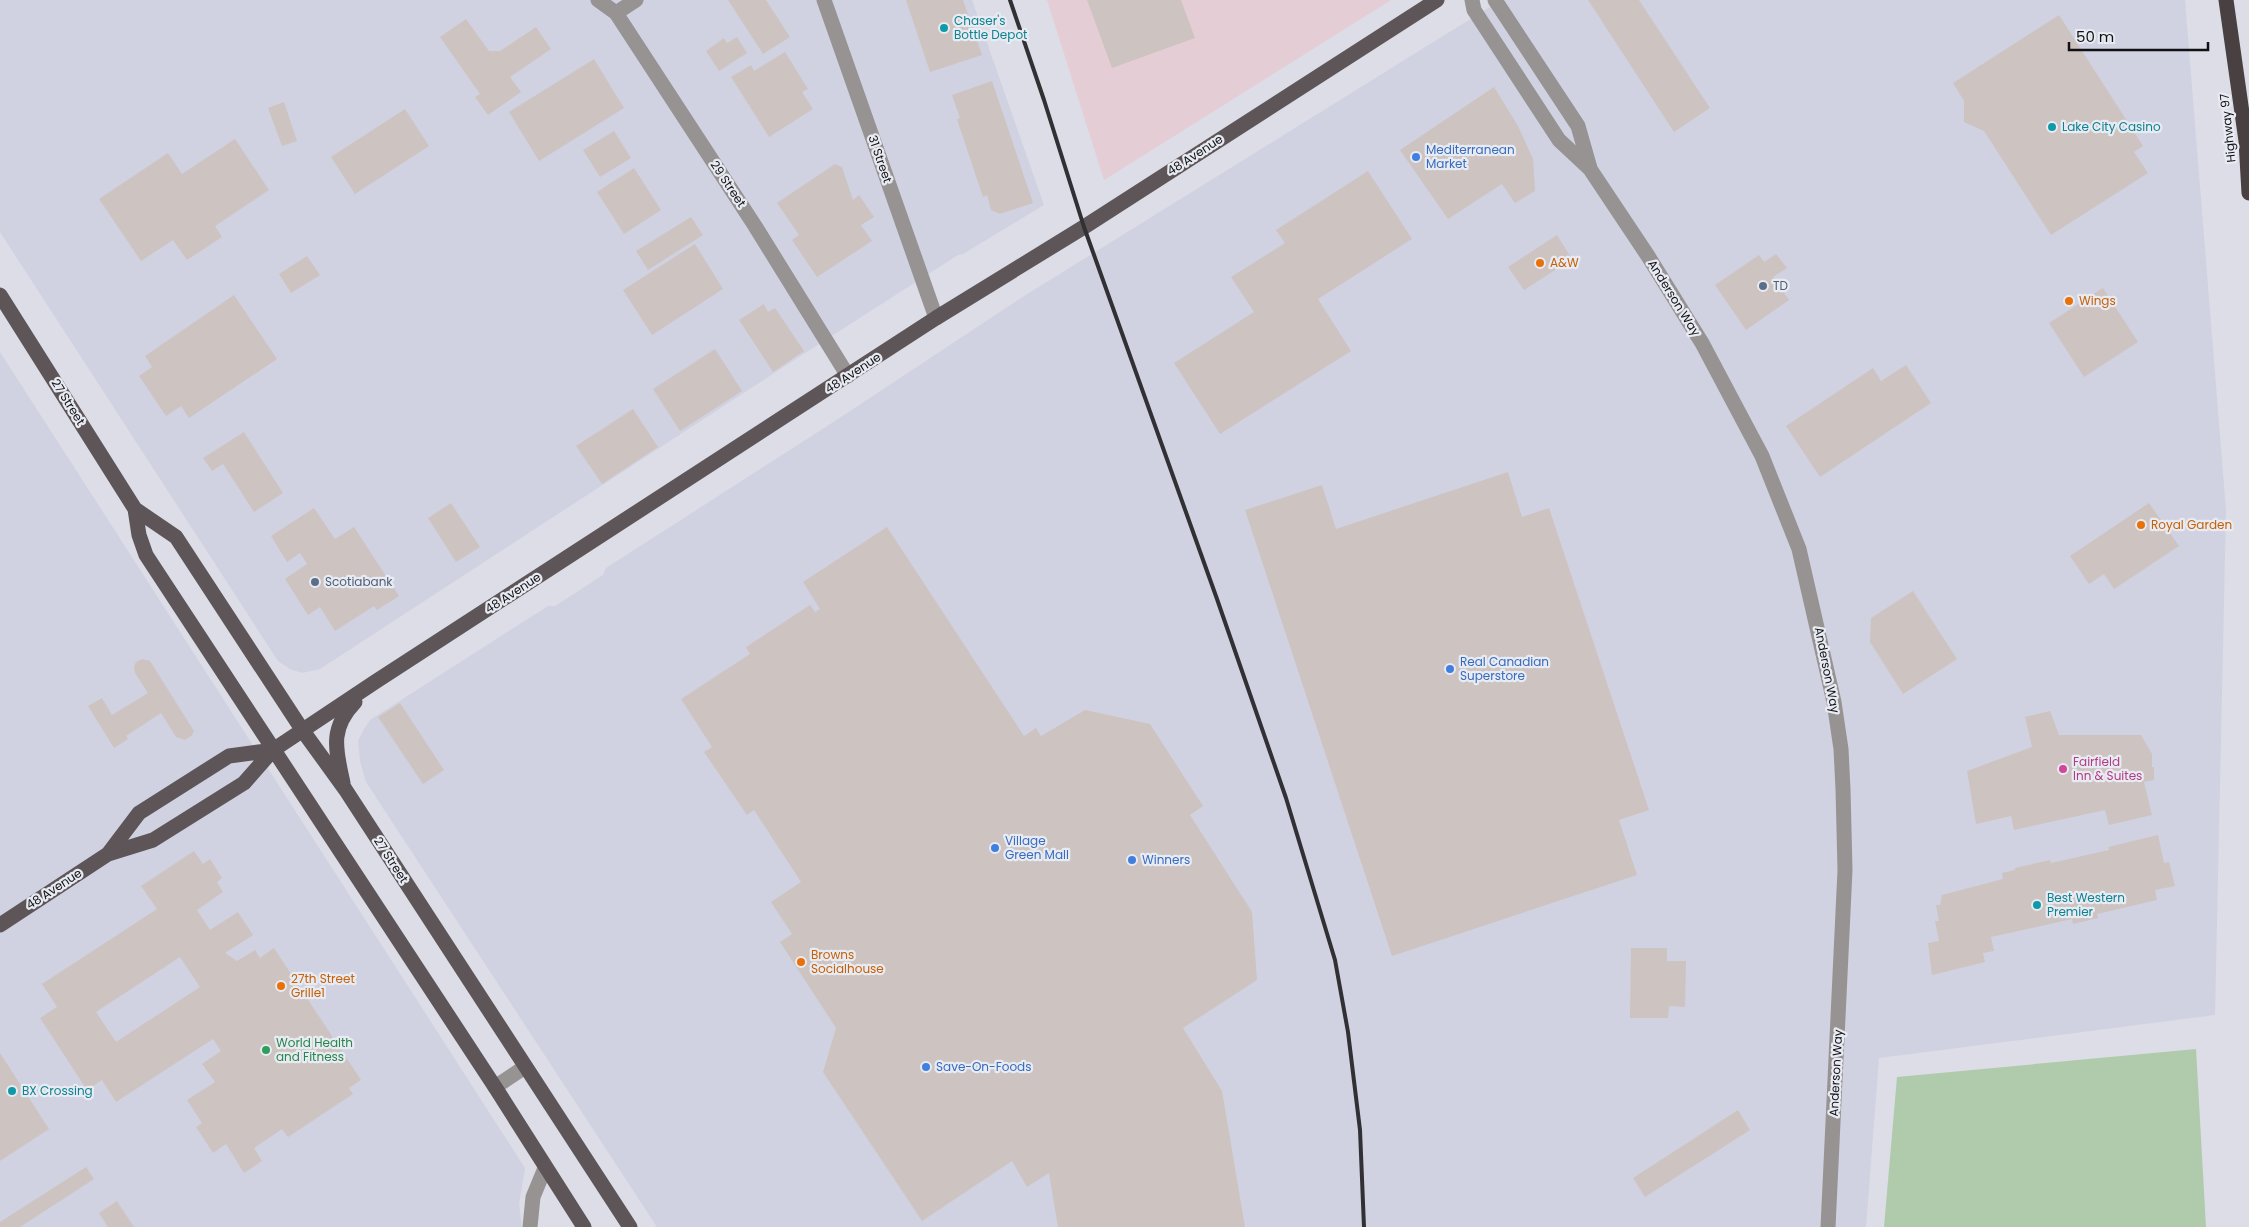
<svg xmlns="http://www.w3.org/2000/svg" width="2249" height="1227" font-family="Poppins,sans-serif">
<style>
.built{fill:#d0d2e2}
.industrial{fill:#e5cdd6}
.green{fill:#b0caac}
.building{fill:#cdc3c0;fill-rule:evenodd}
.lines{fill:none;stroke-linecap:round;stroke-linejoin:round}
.minor{stroke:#979393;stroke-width:15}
.major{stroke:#5d5557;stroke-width:15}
.highway{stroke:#484041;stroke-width:15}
.rail{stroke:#313135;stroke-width:4}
.culture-dot{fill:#0f9aa8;stroke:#e9ebf3;stroke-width:2}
.shop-dot{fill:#3f7fe0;stroke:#e9ebf3;stroke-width:2}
.food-dot{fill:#e8710a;stroke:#e9ebf3;stroke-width:2}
.service-dot{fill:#5c6f8a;stroke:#e9ebf3;stroke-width:2}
.hotel-dot{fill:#d1479c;stroke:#e9ebf3;stroke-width:2}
.leisure-dot{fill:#2e9e5b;stroke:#e9ebf3;stroke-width:2}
.labels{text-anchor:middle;stroke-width:4.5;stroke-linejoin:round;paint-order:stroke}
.culture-label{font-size:12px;fill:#0d838f;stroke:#e9ebf3;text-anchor:start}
.street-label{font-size:12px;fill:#111114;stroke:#e9ebf3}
.shop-label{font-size:12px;fill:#366cbe;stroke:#e9ebf3;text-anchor:start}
.food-label{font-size:12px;fill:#c56008;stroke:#e9ebf3;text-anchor:start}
.service-label{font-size:12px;fill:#4e5e75;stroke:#e9ebf3;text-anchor:start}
.hotel-label{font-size:12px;fill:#b23c85;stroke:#e9ebf3;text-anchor:start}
.leisure-label{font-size:12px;fill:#27864d;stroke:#e9ebf3;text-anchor:start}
</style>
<rect width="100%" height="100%" fill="#dcdde6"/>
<path class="built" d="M0,0H972L1044,205L963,254L958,255L802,355L320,669L302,673L290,669L278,661L0,232Z
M1501,0H2185L2226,510L2215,1015L1879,1058L1866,1227H657L366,782L360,761L358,741L364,729L370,720L548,606H555L603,575L606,568L835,421L1021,298Z
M0,352L525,1168L519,1204L522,1227H0Z"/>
<path class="industrial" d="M1047,0H1391L1104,180Z"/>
<path class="green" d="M2196,1049L2206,1227H1884L1897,1077Z"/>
<path class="building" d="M728,0H766L790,37L763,54Z
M906,0H963L982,55L930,72Z
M1087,0H1181L1195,38L1112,68Z
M1588,0H1639L1710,108L1674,132Z
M2059,15L2143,146L2134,152L2148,173L2051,235L1984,131L1964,122V101L1953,83Z
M466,19L489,51H500L536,27L551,49L510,77L521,92L488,115L475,97L480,94L440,37Z
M737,37L747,53L719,71L706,51L724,38L727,43Z
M785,52L808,89L802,92L813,109L769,137L731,77L751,65L754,71Z
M594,59L624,108L539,161L509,112Z
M992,81L1033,203L1000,214L991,210L987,195L983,197L957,119L960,118L952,95Z
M1494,87L1518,126L1533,159L1535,191L1515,203L1502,184L1448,219L1400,150Z
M284,102L297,141L282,146L268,108Z
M405,109L429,146L355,194L331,157Z
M614,131L631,158L600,177L583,150Z
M235,139L269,190L215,226L222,237L187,260L173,240L141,261L99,199L168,153L182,174Z
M835,164L842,167L853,200L859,195L874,217L861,225L872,241L817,277L792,240L799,235L777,203Z
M634,168L661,210L624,234L597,192Z
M1368,171L1412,239L1318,299L1351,351L1220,434L1174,363L1254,312L1231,277L1285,243L1276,230Z
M691,217L703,235L648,270L636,251Z
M1557,235L1572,259L1524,290L1508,267Z
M695,244L723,289L652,335L623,290Z
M1776,254L1787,268L1773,277L1789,300L1746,330L1715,285L1759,255L1764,262Z
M307,256L320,275L291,293L279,274Z
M2103,288L2138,342L2084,377L2049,323Z
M234,295L277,359L189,418L181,406L166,416L139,376L152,367L145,356Z
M764,304L768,312L775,308L804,351L773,372L739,320Z
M715,349L742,391L680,431L653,389Z
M1906,365L1931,403L1820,477L1786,426L1873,368L1881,381Z
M633,409L658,447L602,484L576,446Z
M244,432L283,493L254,512L223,464L212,471L203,458Z
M1508,472L1522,517L1549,508L1649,810L1619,820L1637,875L1392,956L1245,510L1322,485L1336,529Z
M451,503L480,547L456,562L428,518Z
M2149,503L2179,546L2114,589L2104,574L2089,584L2070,556Z
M314,508L335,539L354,527L399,596L377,610L374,606L335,631L320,607L308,615L285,579L307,564L300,553L287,562L271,536Z
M887,527L1024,736L1036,728L1041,736L1085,710L1150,724L1203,806L1190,815L1252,912L1257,980L1183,1028L1222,1091L1245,1227H1058L1049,1173L1027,1187L1012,1161L922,1221L823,1072L836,1028L780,942L792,934L771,902L801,882L754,810L747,815L704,752L712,747L681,699L750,654L746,647L810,605L815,612L820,609L803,582Z
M1913,591L1957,659L1903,694L1870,642L1871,618Z
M142,659L150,661L194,731L192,735L185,740L176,737L161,713L126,736L128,739L114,748L88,706L102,698L112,715L148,693L135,673L134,666L136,662Z
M400,703L444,770L423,784L378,717Z
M2050,711L2059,735H2141L2152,754V767H2154V780L2144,782L2152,815L2109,825L2105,810L2014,830L2011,816L1976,824L1967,771L2032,747L2025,717Z
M2158,835L2164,863L2169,862L2175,886L2155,890L2157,900L2097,914L2098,918L2073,924L2072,919L1991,937L1994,951L1983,953L1985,962L1932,975L1928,943L1939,941L1935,921H1939L1936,905H1940L1942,895L2003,879L2002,873L2015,870V868L2050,860L2051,863L2109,850L2108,847Z
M194,851L203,864L210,859L222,878L217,882L223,892L197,910L210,930L238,912L253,935L225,953L237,961L255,950L260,958L274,948L361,1080L349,1088L353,1094L288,1137L282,1129L254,1148L262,1161L244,1173L226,1144L213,1153L196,1127L202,1123L187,1100L215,1082L202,1064L221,1051L213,1039L116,1102L102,1080L87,1090L40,1018L57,1007L42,984L157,909L141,886ZM180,957L200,987L116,1042L96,1012Z
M1631,948H1667V961H1686L1685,1007L1669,1006L1668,1018H1630Z
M0,1053L49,1129L0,1161Z
M1738,1110L1750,1130L1645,1197L1633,1178Z
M86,1167L94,1179L20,1227H0V1222Z
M117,1201L134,1227H108L99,1213Z"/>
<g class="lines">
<path class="minor" d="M598,0L616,13L755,226L848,376
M824,0L936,318
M1472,0L1474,10L1559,140L1590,169L1648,256L1702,343L1762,456L1799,549L1834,702L1841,749L1843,789L1845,870L1828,1227
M1495,0L1578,126L1590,168
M616,13L636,0
M495,1087L525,1067
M530,1227L533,1197L545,1168"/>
<path class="major" d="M0,295L135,509L176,537L303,731L345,789L630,1227
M135,509L139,535L146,555L495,1087L584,1227
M343,783C336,750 329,729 355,702
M108,854L139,813L229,756L273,750
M0,925L108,854L153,840L244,783L273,750L375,682L936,318L1084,227L1437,0"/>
<path class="highway" d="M2226,0L2246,141L2249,193"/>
<path class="rail" d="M1010,0L1044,100L1084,227L1217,599L1286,798L1335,960L1348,1032L1360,1130L1364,1227"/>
</g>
<g class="culture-dot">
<circle cx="944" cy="28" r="5"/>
<circle cx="2052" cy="127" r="5"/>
<circle cx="2037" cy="905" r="5"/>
<circle cx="12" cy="1091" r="5"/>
</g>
<g class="shop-dot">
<circle cx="1416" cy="157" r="5"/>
<circle cx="1450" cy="669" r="5"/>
<circle cx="995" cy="848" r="5"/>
<circle cx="1132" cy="860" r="5"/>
<circle cx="926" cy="1067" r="5"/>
</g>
<g class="food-dot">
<circle cx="1540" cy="263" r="5"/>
<circle cx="2069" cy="301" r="5"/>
<circle cx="2141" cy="525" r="5"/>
<circle cx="801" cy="962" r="5"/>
<circle cx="281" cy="986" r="5"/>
</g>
<g class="service-dot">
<circle cx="1763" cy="286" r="5"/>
<circle cx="315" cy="582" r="5"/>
</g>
<circle class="hotel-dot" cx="2063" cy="769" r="5"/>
<circle class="leisure-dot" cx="266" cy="1050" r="5"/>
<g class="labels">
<g class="culture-label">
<text x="954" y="25">Chaser's<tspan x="954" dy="14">Bottle Depot</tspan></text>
<text x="2062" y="131">Lake City Casino</text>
<text x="2047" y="902">Best Western<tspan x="2047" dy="14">Premier</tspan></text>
<text x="22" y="1095">BX Crossing</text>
</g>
<g class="street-label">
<text transform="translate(2228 128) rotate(-96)" y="4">Highway 97</text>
<text transform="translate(1195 155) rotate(-33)" y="4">48 Avenue</text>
<text transform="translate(880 159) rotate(71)" y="4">31 Street</text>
<text transform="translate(728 184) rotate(56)" y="4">29 Street</text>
<text transform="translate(1674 298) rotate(58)" y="4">Anderson Way</text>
<text transform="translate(853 373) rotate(-33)" y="4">48 Avenue</text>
<text transform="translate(68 402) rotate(58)" y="4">27 Street</text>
<text transform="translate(513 593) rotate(-33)" y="4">48 Avenue</text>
<text transform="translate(1827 670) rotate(79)" y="4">Anderson Way</text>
<text transform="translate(391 860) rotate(57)" y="4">27 Street</text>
<text transform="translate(54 889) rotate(-33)" y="4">48 Avenue</text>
<text transform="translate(1836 1073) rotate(-87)" y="4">Anderson Way</text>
</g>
<g class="shop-label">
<text x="1426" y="154">Mediterranean<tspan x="1426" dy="14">Market</tspan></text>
<text x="1460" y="666">Real Canadian<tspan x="1460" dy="14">Superstore</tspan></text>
<text x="1005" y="845">Village<tspan x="1005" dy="14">Green Mall</tspan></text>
<text x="1142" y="864">Winners</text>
<text x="936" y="1071">Save-On-Foods</text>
</g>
<g class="food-label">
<text x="1550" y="267">A&amp;W</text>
<text x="2079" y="305">Wings</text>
<text x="2151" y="529">Royal Garden</text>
<text x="811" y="959">Browns<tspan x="811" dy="14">Socialhouse</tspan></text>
<text x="291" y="983">27th Street<tspan x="291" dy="14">Grille1</tspan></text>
</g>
<g class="service-label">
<text x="1773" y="290">TD</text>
<text x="325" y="586">Scotiabank</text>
</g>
<g class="hotel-label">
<text x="2073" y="766">Fairfield<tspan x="2073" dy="14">Inn &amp; Suites</tspan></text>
</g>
<g class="leisure-label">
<text x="276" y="1047">World Health<tspan x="276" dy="14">and Fitness</tspan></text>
</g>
</g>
<path d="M2069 42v8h139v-8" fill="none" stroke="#111114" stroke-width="2.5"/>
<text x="2076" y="42" font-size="15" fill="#111114" stroke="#e9ebf3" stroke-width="4" paint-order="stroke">50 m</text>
</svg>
